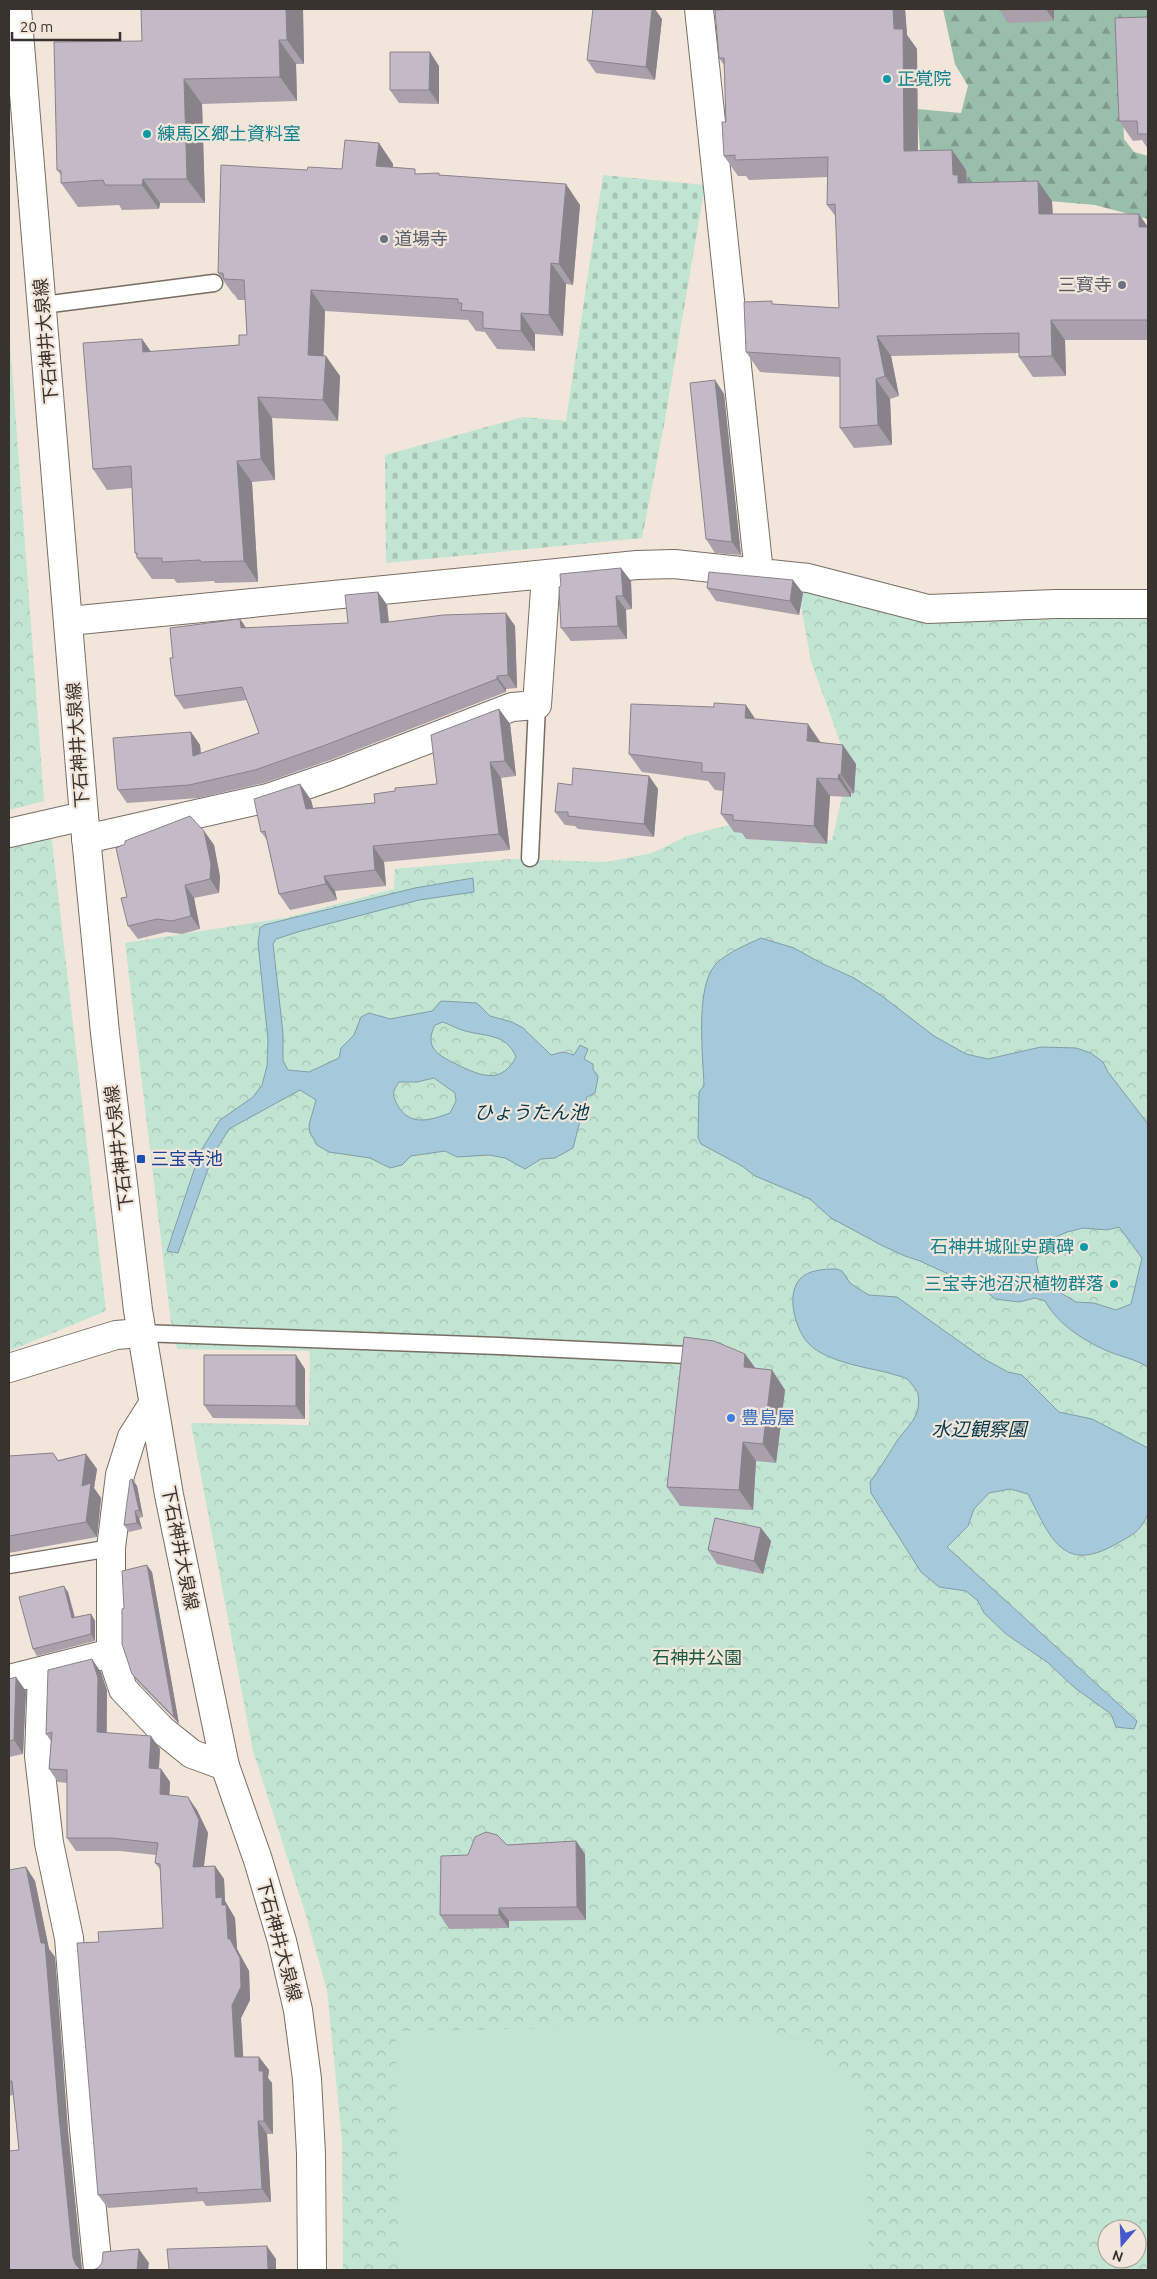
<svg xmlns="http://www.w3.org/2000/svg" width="1157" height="2279" font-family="Ubuntu,'Noto Sans JP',sans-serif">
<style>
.forest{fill:url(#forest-firs)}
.cemetery{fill:url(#cemetery-stones)}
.park{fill:url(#park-crowns);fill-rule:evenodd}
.pitch{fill:#c1e4d3}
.water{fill:#a4c9da;stroke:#849ca7;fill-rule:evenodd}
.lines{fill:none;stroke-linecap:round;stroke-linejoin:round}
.lane-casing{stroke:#786d63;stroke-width:19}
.street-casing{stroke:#786d63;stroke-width:30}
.secondary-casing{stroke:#786d63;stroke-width:30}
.lane{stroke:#fff;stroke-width:16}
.street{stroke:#fff;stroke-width:28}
.secondary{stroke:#fff;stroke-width:28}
.wall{fill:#a9a0ab}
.shaded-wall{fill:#89828b}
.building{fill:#c4bac7;stroke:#89828b}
.culture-dot{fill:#0f9aa8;stroke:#f2e5da;stroke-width:2}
.worship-dot{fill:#6b7280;stroke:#f2e5da;stroke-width:2}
.transit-dot{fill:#1a4fb4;stroke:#f2e5da;stroke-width:2}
.shop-dot{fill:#3f7fe0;stroke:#f2e5da;stroke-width:2}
.labels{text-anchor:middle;stroke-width:4.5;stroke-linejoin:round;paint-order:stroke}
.culture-label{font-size:18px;fill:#0d838f;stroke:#f2e5da;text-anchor:start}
.worship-label{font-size:18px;fill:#5b616d;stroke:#f2e5da;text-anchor:start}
.street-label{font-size:18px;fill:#38332f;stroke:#f2e5da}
.transit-label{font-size:18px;fill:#164399;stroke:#f2e5da;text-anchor:start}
.shop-label{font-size:18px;fill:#366cbe;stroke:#f2e5da;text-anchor:start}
.park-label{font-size:18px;fill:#1a5b43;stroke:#f2e5da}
.water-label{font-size:19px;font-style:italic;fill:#033b4d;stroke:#f2e5da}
</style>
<defs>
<pattern id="forest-firs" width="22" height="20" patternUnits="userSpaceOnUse" patternTransform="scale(1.25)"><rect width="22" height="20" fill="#99beac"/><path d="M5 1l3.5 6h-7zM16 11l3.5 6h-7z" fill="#7e9b8c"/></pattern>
<pattern id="cemetery-stones" width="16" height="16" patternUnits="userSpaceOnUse" patternTransform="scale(1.25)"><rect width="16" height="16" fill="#c1e4d3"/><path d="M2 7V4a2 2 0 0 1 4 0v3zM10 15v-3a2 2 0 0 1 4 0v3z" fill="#a7c4b5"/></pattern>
<pattern id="park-crowns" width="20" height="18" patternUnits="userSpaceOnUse" patternTransform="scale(1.25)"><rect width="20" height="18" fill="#c1e4d3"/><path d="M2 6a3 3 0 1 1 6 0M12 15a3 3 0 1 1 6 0" fill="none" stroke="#a7c4b5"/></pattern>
</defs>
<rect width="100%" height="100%" fill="#f2e5da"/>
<path class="forest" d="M943,9H1148V20L1120,38L1124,139L1134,152L1148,156V219L1095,205L923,190L917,109L961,113L968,86L955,64Z"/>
<path class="cemetery" d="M603,175L705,185L664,425L642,538L386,563L385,455L523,417L566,421Z"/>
<path class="park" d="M9,328L44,801L9,810Z
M812,586L1148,613V2270H343L342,2139L327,1990L305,1912L253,1751L191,1423L309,1425L310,1351L177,1349L171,1322L125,943L285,918L394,889L395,869L511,859L606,862L652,853L687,836L736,823L804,844L832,840L849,767L811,661L799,595ZM1107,2229H1137V2259H1107Z
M51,833L106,1311L9,1351V844Z"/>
<path class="pitch" d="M748,2025L812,2045L865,2100L869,2270H398L396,2031Z"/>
<path class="water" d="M473,878L474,892L419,900L301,931L276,939L273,944L283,1033V1061L288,1070L309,1072L339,1058L341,1048L354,1035L361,1017L369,1013L390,1019L432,1011L441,1001L477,1003L490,1016L512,1022L523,1028L551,1055L563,1052L574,1055L580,1045L588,1049L584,1059L593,1064V1069L598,1077L595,1093L587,1097C581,1114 578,1130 573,1148L555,1158L541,1159L525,1169L505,1158L489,1155L457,1157L445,1151L411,1156L402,1165L390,1168L370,1158L329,1152L317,1145L310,1133L309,1125L316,1100L300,1090L229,1129L213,1155L178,1253L167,1251L200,1152L220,1120L253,1097L262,1085L267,1066L268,1040L258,943L260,928L264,925L415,888ZM443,1022C449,1024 455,1028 462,1030C483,1037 506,1032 516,1057C502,1083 484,1077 462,1067C443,1057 422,1051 435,1025ZM434,1078L455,1093L456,1101L450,1113C429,1121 410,1126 398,1106C392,1095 392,1092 399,1082H417Z
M761,938L794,948L821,963L854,978L882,996L934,1036L966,1054L988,1059L1041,1047L1076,1048L1091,1053L1103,1062L1108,1072L1148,1124V1367C1133,1358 1121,1357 1105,1350C1081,1339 1057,1323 1045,1301L1035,1298L1019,1302L995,1299L979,1285L968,1283L920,1261L905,1256L883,1246L831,1218L810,1199L755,1176L742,1166L701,1144L698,1138L699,1092L704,1086C703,1055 695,989 715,965C726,953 746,945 761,938ZM1119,1227L1142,1258L1131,1304L1116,1310L1094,1303L1076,1302L1061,1293L1039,1276L1036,1260L1047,1241L1067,1232L1083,1228L1107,1230Z
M836,1269L842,1271L850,1283L857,1288L869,1295L897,1297L984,1359L1008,1372L1022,1375L1059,1412L1092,1419L1148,1448C1148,1461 1151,1503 1148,1513C1141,1532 1132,1535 1116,1544C1062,1575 1050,1536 1028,1494L1010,1489L989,1493L974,1509L968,1526L947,1547L1137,1721L1134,1729L1116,1727L1111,1714L1075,1688L1047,1662L1006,1634L984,1613L978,1601L966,1591L939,1587L921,1572L871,1493L870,1482C879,1470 887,1457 895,1444C906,1426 922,1419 918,1394C917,1390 910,1382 907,1379C902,1376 894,1375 889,1373C865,1367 828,1362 810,1345C796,1332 785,1295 800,1279C808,1270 824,1269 836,1269Z"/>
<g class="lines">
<defs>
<path id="lane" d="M43,305L214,283
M530,858L537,705
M141,1333L499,1346L687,1355
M9,1565L111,1548"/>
<path id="street" d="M699,9L759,573
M69,621L637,565L674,564L808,578L928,609L1056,604H1148
M9,833L84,816
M86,839L268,798L338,774L512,707L537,705L546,575
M9,1368L116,1335L141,1333
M153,1404L132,1437L120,1475L111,1548V1653L123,1689L162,1730L192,1754L225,1766
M42,1672L39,1756L49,1843L69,1938L84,2129L98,2270
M9,1679L111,1653"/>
<path id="secondary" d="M17,9L84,816L105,1033L138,1310L169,1495L225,1766L258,1860L282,1941L298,2010L307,2079L311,2154L312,2270"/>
</defs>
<use href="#lane" class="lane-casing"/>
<use href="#street" class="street-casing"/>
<use href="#secondary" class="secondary-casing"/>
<use href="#lane" class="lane"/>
<use href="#street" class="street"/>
<use href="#secondary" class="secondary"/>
</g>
<path class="wall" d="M303,9L304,64H296L297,101L202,104L205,203H160L159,209L122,210L119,205L78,207L61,183V175L57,170L142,41Z
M737,9H905L907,35L917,49L918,151L952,150L966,170L967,182L1052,201L1053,214L1148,227V340H1065L1066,376L1033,377L1019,357V353L891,356L899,396L890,399L892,445L854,448L840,428V377L760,372L746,352L775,304L839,308L836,217L827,205L828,177L749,180L746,176H738L724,156L726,122L724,65L719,58Z
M999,9H1054V21L1008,23Z
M1148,17V149L1142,140L1133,141L1119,121Z
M662,19L655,80L596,73L587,60Z
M439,66V104L399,103L390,90Z
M379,143L393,164V168L418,174L440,175L580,205L573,285L566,284L563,336L535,334V351L497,349L485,332L476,331L468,320L325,311L323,355L340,376L338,421L272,418L275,480L252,482L258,582L215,583L214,581L177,583L174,579H152L137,558V556L135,553L132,488L107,490L93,469L142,339L151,352L239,345L247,335L245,300H238L234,294H233L218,273L307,170L342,169Z
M715,380L724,394L741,555L715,553L706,539Z
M631,581L632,609L626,610L627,639L571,641L561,628Z
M707,588L803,593L799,615L716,601Z
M378,592L387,605L389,622L506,613L515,626L517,688L506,689V692L333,759L264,783L199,798L127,803L118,790L191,732L200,745L201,754L259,733L247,700L184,709L175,696L173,658L240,619L246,628L348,623Z
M499,709L510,724L516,776L501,778L510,850L384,862L386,886L335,891L337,900L290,910L279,894L267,840L261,832L300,784L311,800L313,808L375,803L437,784Z
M756,720L821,742L856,764L854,793H851V797L830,796L827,844L746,839L742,833L734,832L721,814L723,791L715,790L708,781L642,772L629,754Z
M649,776L658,789L654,837L578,829L575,826L565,825L555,812L572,785Z
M204,831L214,845L220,877L219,893L194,898L200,929L182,934L166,932L138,939L128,926L127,897Z
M745,1354L755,1368L772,1370L785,1390L776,1463L756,1461L753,1510L680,1506L667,1487Z
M305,1369V1419L213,1418L204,1405Z
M53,1453L58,1460L86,1454L97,1469L94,1488L101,1498L97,1537L9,1553V1456Z
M132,1479L137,1486L143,1517L139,1518L142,1529L129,1532L124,1525Z
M761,1528L771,1541L763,1574L717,1564L708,1550Z
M152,1572L179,1724L137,1681L132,1674Z
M68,1592L75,1617L91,1614L95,1621V1641L37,1656L33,1649Z
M101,1672L107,1691V1733L160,1749L159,1769H161L170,1782L169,1795L197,1810L208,1833L204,1866H215L224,1879L225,1901L235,1918L237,1949L249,1971L250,2000L241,2018L243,2057H259L269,2070L268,2078L272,2083L273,2134H267L271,2202L206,2206L203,2201L108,2208L98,2195L99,1942L163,1928L160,1869L155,1863L156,1855L120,1851H76L67,1838V1783L58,1782L49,1769L51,1741L46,1734Z
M9,1679L26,1691L23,1754L9,1757Z
M576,1841L585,1854L586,1920L509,1921V1928L449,1929L440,1915L468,1855L507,1845Z
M26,1867L35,1881L49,1949L55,1957L68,2131L82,2270H9L19,2150L13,2095L9,2096V1870Z"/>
<path class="shaded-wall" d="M286,9H303L304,64L287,40Z
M652,9H655L662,19L655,80L646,67Z
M893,9H905L907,35L917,49L918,171L904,151Z
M1046,9H1054V21Z
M279,40L296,64L297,101L280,77Z
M430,52L439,66V104L429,90Z
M184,79L202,104L205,203L187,179Z
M379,143L393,164L391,187L376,166Z
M952,150L966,170L967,188L972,203L953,175Z
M143,179L160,203L159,209L142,185Z
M1038,181L1052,201L1053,234L1039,214Z
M566,184L580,205L573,285L559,264Z
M1139,214L1148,227H1139Z
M551,263L566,284L563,336L549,315Z
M311,290L325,311L323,375L308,355Z
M521,313L535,334V351L521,331Z
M1051,320L1065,340L1066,376L1052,356Z
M877,336L891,356L899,396L885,376Z
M142,339L157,360L143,352Z
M326,356L340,376L338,421L323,400Z
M876,379L890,399L892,445L878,425Z
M715,380L724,394L741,555L732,542Z
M258,397L272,418L275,480L261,459Z
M237,461L252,482L258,582L244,561Z
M621,568L631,581L632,609L623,596Z
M793,580L803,593L799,615L790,601Z
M378,592L387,605L390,637L381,623Z
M616,596L626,610L627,639L618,626Z
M506,613L515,626L517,688L508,675Z
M240,619L249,632L241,628Z
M497,676L506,689V692L497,679Z
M746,705L758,723L745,718Z
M499,709L510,724L516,776L505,761Z
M808,724L821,743L807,741Z
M191,732L200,745L202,770L193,756Z
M843,745L856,764L854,793L841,775Z
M490,762L501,778L510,850L499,834Z
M839,774L851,793V797L838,779Z
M649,776L658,789L654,837L644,824Z
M817,778L830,796L827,844L814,826Z
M300,784L311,800L317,824L306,809Z
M204,831L214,845L220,877L219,893L210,879Z
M373,846L384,862L386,886L375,870Z
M324,876L335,891L337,900L326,884Z
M185,885L194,898L200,929L191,916Z
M745,1354L759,1373L744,1367Z
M296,1355L305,1369V1419L296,1406Z
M772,1370L785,1390L776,1463L763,1444Z
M743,1442L756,1461L753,1510L739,1490Z
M86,1454L97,1469L94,1488L101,1498L97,1537L86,1522L82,1486Z
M132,1479L137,1486L143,1517L139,1510Z
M135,1511L139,1518L142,1529L137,1523Z
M761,1528L771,1541L763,1574L754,1561Z
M147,1565L152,1572L179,1724L174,1717Z
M64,1586L68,1592L76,1624L72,1618Z
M91,1614L95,1621V1641L91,1634Z
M92,1659L101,1672L107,1691L106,1745L97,1732Z
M16,1677L26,1691L23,1754L14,1740Z
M151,1736L160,1749L158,1781L149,1768Z
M161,1769L170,1782L169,1807L160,1794Z
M188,1797L197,1810L208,1833L202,1880L193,1867Z
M576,1841L585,1854L586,1920L577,1907Z
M215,1866L224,1879L225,1901L235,1918L237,1949L249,1971L250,2000L241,2018L244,2070L235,2057L228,1939L216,1898Z
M26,1867L35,1881L49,1949L55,1957L68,2131L82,2270L76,2265L73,2258L41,1943Z
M499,1908L509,1921V1928L499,1915Z
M259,2057L269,2070L268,2078L272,2083L273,2134L264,2121L259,2071Z
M258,2121L267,2134L271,2202L262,2189Z
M267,2246L276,2259V2270H268Z
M139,2249L149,2263L148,2270H137Z"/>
<path class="building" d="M141,9H286L287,40H279L280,77L184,79L187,179H143L142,185H105L103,180L61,183V171L57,170L54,42L142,41Z
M593,9H652L646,67L587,60Z
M737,9H893L894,29H903L904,151L952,150L953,175H958V183L1038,181L1039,214H1139V227H1148V320H1051L1052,356L1019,357V333L877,336L885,376L876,379L878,425L840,428V358L746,352L744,302L772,301V304L839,308L835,204L827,205L828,157L735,160V155L724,156L722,122H726L724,58H719L715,10Z
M999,9H1022L999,10Z
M1148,17V134H1138L1137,121H1119L1115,18Z
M390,52H430L429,90H390Z
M345,140L379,143L376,166L415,169V174L439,173V175L566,184L559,264L551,263L549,315L521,313V331L483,328V312L461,310L462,303H458V299L311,290L308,355L326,356L323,400L258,397L261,459L237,461L244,561L201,562L200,560L162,562V558H137V553H135L131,466L93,469L83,343L142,339L143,352L239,345V335H247L244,280L224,279L223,273H218L221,165L307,170L308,167L342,169Z
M715,380L732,542L706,539L690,383Z
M621,568L623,596H616L618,626L561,628L559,587L561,586L560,574Z
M709,572L793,580L790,601L707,588Z
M378,592L381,623L443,615L506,613L508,675L497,676V679L323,746L255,770L189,785L118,790L117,786L113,738L191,732L193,756L259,733L242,687L175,696L170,658H173L170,628L240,619L241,628L348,623L345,595Z
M714,703L746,705L745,718L808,724L807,741L843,745L841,775L839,774L838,779L817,778L814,826L733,820V815L721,814L725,773L702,772V763L629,754L631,704L714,707Z
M499,709L505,761L490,762L499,834L373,846L375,870L324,876L326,884L279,894L265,831L261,832L254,799L300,784L306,809L375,803L374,794L395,791V788L437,784L431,735Z
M573,768L649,776L644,824L568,816V812H555L558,783L572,785Z
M190,816L204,831L211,864L210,879L185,885L191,916L172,921L157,919L128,926L121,898L127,897L116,848L125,844V841Z
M684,1337L714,1341L745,1354L744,1367L772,1370L763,1444L743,1442L739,1490L667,1487Z
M204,1355H296V1406L204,1405Z
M53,1453L58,1461L86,1454L82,1486L91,1483L86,1522L9,1536V1456Z
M132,1479L139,1510L135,1511L137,1523L124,1525L130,1480Z
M715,1518L761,1528L754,1561L708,1550Z
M147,1565L174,1717L132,1674L122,1644V1609L124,1608L122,1571Z
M64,1586L72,1618L91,1614V1634L33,1649L19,1597Z
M92,1659L98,1678L97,1732L151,1736L149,1768L161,1769L160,1794L188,1797L199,1820L193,1867L215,1866L216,1898L222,1897V1905H226L228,1939H230L240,1958L241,1987L232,2005L235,2057H259V2071H263L264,2121H258L262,2189L197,2193V2188L98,2195L77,1943L99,1942L98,1932L163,1928L160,1864L155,1863L158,1843L111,1838H67V1770L49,1769L52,1732L46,1734L48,1670Z
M16,1677L14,1740L9,1741V1679Z
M486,1832L497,1835L507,1845L576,1841L577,1907L499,1908V1915H440L441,1856L468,1855L475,1837Z
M26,1867L41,1943H45L59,2116L73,2258L76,2265L81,2270H84H9V2151L19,2150L12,2081H9V1870Z
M267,2246L268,2270H169L167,2249Z
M139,2249L137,2270H93L98,2268L102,2263L103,2252Z"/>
<g class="culture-dot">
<circle cx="887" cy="79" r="5"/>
<circle cx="147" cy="134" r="5"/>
<circle cx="1084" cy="1247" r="5"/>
<circle cx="1114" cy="1284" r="5"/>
</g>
<g class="worship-dot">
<circle cx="384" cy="239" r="5"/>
<circle cx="1122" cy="285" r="5"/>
</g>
<rect class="transit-dot" x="136" y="1154" width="10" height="10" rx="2.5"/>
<circle class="shop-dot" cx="731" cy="1418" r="5"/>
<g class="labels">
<g class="culture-label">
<text x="897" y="85">正覚院</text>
<text x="157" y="140">練馬区郷土資料室</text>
<text x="1074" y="1253" text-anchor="end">石神井城阯史蹟碑</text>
<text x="1104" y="1290" text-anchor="end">三宝寺池沼沢植物群落</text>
</g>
<g class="worship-label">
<text x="394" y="245">道場寺</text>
<text x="1112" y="291" text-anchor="end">三寳寺</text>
</g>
<g class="street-label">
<text transform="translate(46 341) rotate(-95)" y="6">下石神井大泉線</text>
<text transform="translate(78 745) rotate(-94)" y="6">下石神井大泉線</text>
<text transform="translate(119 1148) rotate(-97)" y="6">下石神井大泉線</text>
<text transform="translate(180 1548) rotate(79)" y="6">下石神井大泉線</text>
<text transform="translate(279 1940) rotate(75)" y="6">下石神井大泉線</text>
</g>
<g class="transit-label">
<text x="151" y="1165">三宝寺池</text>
</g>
<g class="shop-label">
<text x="741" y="1424">豊島屋</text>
</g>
<g class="park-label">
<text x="697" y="1664">石神井公園</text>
</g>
<g class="water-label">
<text x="531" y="1119">ひょうたん池</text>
<text x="979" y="1436">水辺観察園</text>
</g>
</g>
<rect width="1157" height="2279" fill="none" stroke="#38332f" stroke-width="20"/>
<g transform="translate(1122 2244) rotate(199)"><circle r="24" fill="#f2e5da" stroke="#a89e96"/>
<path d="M0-4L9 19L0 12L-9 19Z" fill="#4559cd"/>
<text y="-8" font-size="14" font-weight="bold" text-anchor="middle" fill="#38332f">N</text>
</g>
<path d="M12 32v8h108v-8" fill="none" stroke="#38332f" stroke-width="2.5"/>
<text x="20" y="32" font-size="15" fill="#38332f" stroke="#f2e5da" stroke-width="4" paint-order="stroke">20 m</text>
</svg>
